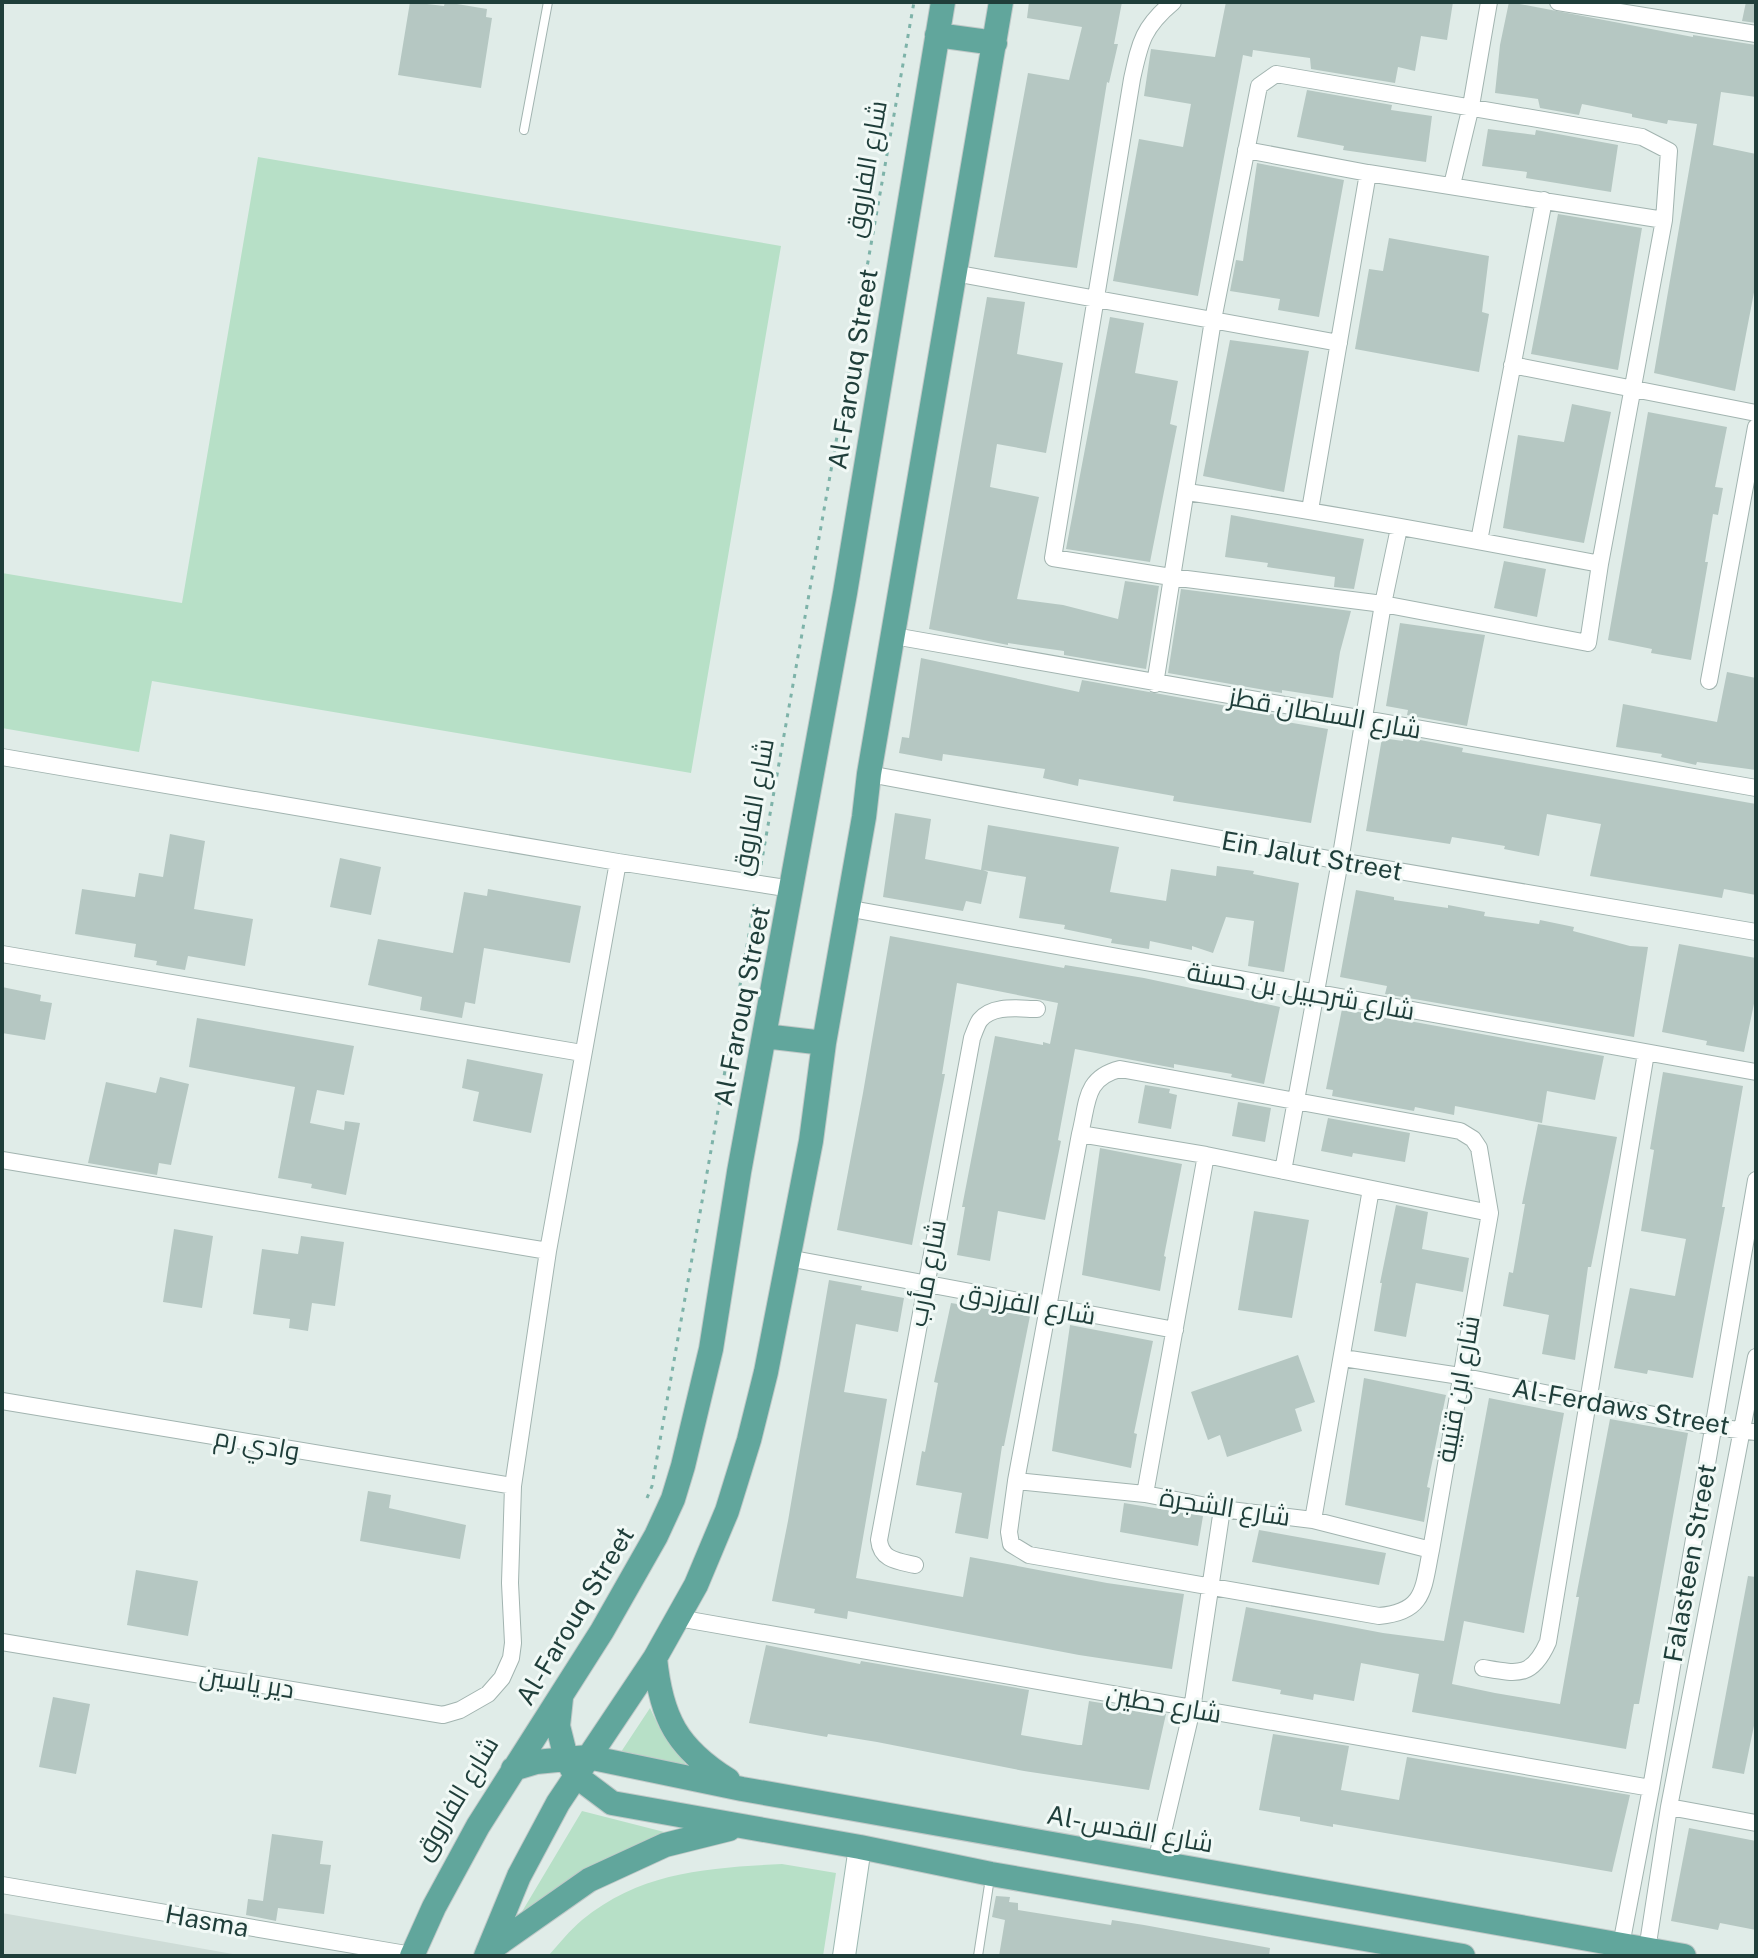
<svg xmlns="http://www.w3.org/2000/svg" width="1758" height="1958" font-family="'Public Sans',Cairo,sans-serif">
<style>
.built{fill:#cedcd7}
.green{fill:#b7e0c7}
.building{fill:#b5c7c2}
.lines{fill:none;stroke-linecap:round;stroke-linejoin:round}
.service-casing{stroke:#a2b4b0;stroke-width:10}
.minor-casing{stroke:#a2b4b0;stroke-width:18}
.secondary-casing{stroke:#9db9b2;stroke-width:24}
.primary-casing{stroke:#c0c9c8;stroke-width:26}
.path{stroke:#7eb3a9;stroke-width:3;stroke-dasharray:4 6;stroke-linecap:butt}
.service{stroke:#fff;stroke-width:8}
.minor{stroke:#fff;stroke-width:16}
.secondary{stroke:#fff;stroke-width:22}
.primary{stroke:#61a69c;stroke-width:24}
.labels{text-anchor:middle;stroke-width:6;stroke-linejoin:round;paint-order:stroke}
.street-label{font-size:26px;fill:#1f3e3a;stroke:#f1f9f6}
</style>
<rect width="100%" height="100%" fill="#e0ece8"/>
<path class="built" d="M2,1913L244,1956H2Z"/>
<path class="green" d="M258,157L781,246L691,773L152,681L139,752L2,728V573L182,603Z
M650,1708L659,1727L688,1767L619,1755Z
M582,1811L676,1835L520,1915Z
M782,1864L836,1873L823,1956H548C559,1944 570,1930 582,1920C642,1871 709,1868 782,1864Z"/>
<path class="building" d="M410,2L444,6L445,2L487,9L486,17L492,18L481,88L398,75Z
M1029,2H1122L1114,44H1118L1109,83L1107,82L1077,268L994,257L1028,73L1069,80L1082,27L1027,18Z
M1226,2H1453L1447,40L1421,36L1415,71L1398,67L1395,83L1311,69L1310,58L1253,50L1252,57L1243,55L1198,296L1113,281L1139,139L1183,147L1191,104L1144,96L1151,49L1215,57Z
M1509,2L1693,37V35L1756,45V97L1721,92L1713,145L1756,154V282L1735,391L1654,373L1697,124L1668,120L1667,124L1632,117V114L1582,104L1579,115L1540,108L1538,99L1495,93L1500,45Z
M1746,2H1756V23L1742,21Z
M1307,90L1392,105L1391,110L1432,116L1426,162L1343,150L1344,146L1297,137Z
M1488,129L1535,135L1536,130L1618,145L1611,192L1526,178L1527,172L1482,166Z
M1257,163L1344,180L1319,317L1278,310L1280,299L1230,291L1236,260L1243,261Z
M1558,214L1642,228L1618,370L1531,354Z
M1389,238L1489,256L1482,312L1489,314L1479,372L1355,349L1369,269L1383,271Z
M987,297L1025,302L1017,354L1063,363L1046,453L997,444L990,487L1039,497L1017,599L1063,605L1118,619L1125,581L1159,586L1146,669L1064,655V651L1008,643V645L929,629Z
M1110,317L1144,323L1135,373L1178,381L1170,424L1177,426L1150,562L1066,549Z
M1230,340L1309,351L1284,492L1203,476Z
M1572,404L1611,412L1584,543L1503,528L1518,435L1564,442Z
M1648,412L1727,427L1715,487L1723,488L1718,515L1713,514L1705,562H1708L1691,660L1651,653L1652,649L1608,640Z
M1231,515L1364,539L1354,589L1334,587L1335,577L1267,567L1268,563L1225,557Z
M1504,561L1546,569L1537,617L1494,608Z
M1181,589L1351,611L1340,652L1333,698L1282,690V693L1168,673Z
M1400,623L1485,635L1467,726L1407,715L1408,710L1386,706Z
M921,658L1079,692L1082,680L1277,715L1275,720L1328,729L1311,823L1173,801L1174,796L1079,779L1078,786L1043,778L1045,769L943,754L942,761L899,753L902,737L909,738Z
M1727,672L1756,678V770L1697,762L1696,765L1661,757L1662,754L1616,747L1623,704L1717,722Z
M1404,737L1463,748L1462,752L1756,804V895L1724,889L1722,898L1590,876L1601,824L1547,814L1539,856L1504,849L1505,846L1452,837L1450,844L1366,831L1382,738L1403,741Z
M895,813L931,819L925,859L981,870L988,825L1119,847L1110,892L1166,901L1171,869L1216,876L1217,866L1254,871L1253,874L1299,883L1284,972L1248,966L1254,921L1226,917L1213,953L1192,946V950L1150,941L1149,949L1111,943L1112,939L1064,929L1065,925L1019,918L1026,877L983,870L988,872L981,904L966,901L963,911L883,897Z
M170,834L205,841L194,909L253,919L245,966L188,956L185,970L156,965L157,961L134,957L136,944L75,934L82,889L135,897L139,873L163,877Z
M340,858L381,867L371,915L330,907Z
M488,889L581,906L570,963L484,948L475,1004L465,1002L462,1018L420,1010L422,997L368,985L378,939L453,953L464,892L487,896Z
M1356,890L1394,897V900L1448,908V905L1485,912L1484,916L1539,924L1540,920L1574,927L1573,931L1630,946L1648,947L1634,1037L1385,994L1387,986L1340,977Z
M890,936L1064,968L1065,965L1144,978L1280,1007L1264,1084L1231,1077L1232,1074L1174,1064V1068L1075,1049L1058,1140L1061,1141L1045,1220L998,1211L990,1261L957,1255L965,1207H962L995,1036L1043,1045V1042L1050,1044L1058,1003L957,983L942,1074H945L912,1245L837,1230L863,1093Z
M1679,944L1756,958V994L1744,1052L1706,1045L1707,1041L1662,1032Z
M2,987L41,995L40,1001L52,1003L45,1040L2,1033Z
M1342,1009L1604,1056L1595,1100L1547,1091L1542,1123L1455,1106L1454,1115L1415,1107L1414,1111L1332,1096L1333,1090L1326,1089Z
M197,1018L354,1046L344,1095L317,1090L310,1123L344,1130L345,1121L360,1123L346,1195L311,1188L312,1184L278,1178L295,1087L189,1067Z
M467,1059L543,1074L531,1133L473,1121L479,1092L462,1088Z
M1663,1072L1743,1086L1722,1207H1725L1693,1378L1648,1370L1647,1374L1614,1368L1630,1288L1675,1296L1686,1239L1641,1231L1654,1150L1650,1149Z
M160,1077L189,1084L171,1165L159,1163L157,1175L88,1163L106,1082L156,1093Z
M1145,1085L1170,1089L1169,1093L1177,1095L1171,1129L1138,1123Z
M1238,1102L1271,1108L1265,1142L1232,1136Z
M1328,1118L1410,1133L1405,1162L1353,1153L1352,1157L1321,1151Z
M1538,1124L1617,1137L1591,1267H1588L1575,1360L1542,1354L1549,1315L1503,1306L1509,1272L1513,1273L1525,1204H1522Z
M1100,1148L1182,1164L1164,1256L1166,1257L1160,1291L1082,1275Z
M1396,1205L1428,1212L1422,1249L1469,1258L1463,1292L1416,1283L1406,1337L1374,1331L1382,1283H1380Z
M1254,1211L1309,1220L1292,1318L1238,1310Z
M174,1229L213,1236L202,1308L163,1302Z
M301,1236L344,1242L335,1306L312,1303L308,1331L289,1328L290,1319L253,1314L262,1249L298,1254Z
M829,1280L862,1286L861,1290L904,1298L898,1332L856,1324L844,1392L887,1399L856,1578L963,1597L970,1557L1107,1583L1184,1594L1172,1669L1079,1655L848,1611L847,1619L814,1613L815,1609L772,1601L788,1521Z
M951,1303L1030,1316L1004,1446H1002L988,1539L955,1533L962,1493L916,1485L922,1451L925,1452L938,1383L934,1382Z
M1070,1325L1153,1341L1134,1433L1137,1434L1131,1468L1052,1451Z
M1298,1355L1315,1402L1295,1409L1302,1431L1227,1457L1220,1435L1208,1440L1191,1392Z
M1364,1378L1446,1395L1427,1487L1430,1488L1424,1522L1345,1505Z
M1489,1398L1564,1413L1524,1633L1464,1621L1452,1684L1495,1693L1560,1704L1579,1597H1576L1610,1419L1688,1433L1639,1704H1634L1626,1749L1412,1712L1419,1674L1361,1663L1354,1701L1314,1694L1313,1700L1280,1694L1281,1690L1232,1681L1246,1607L1383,1633L1444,1641Z
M368,1491L391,1495L389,1508L466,1525L460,1559L360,1541Z
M1124,1503L1203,1516L1198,1546L1120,1532Z
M1259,1530L1386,1553L1379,1585L1252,1562Z
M136,1570L198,1581L188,1636L127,1625Z
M1748,1576L1756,1577V1716L1744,1774L1712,1768Z
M766,1645L860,1664L861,1661L1029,1690L1021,1735L1078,1745H1082L1089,1701L1166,1714L1149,1790L1024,1771L877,1742L828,1734L827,1737L749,1723Z
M53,1697L90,1704L76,1774L39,1767Z
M1273,1734L1349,1746L1341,1790L1399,1800L1407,1757L1630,1795L1612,1872L1333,1824V1827L1300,1821V1817L1259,1810Z
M1689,1828L1756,1841V1930L1720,1923L1718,1930L1671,1921Z
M272,1834L323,1841L320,1864L331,1865L324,1914L278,1908L276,1921L246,1915L248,1899L263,1901Z
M996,1896L1010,1897L1009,1902L1018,1903V1910L1111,1925L1112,1920L1144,1925L1270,1948L1269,1956H999L1005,1920L992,1917Z"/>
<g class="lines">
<defs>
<path id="service" d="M524,130L548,2
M978,1956L990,1878"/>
<path id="minor" d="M1558,2L1756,34
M1246,150L1368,173L1664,220
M1452,185L1471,106L1489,2
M954,273L1339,343
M1512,365L1756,413
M1187,492C1325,512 1462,538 1600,564
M1310,510L1368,173
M1479,541L1544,200
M894,636L1756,788
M1709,681L1756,427
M1155,684L1213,320L1259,86L1276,74L1642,137L1669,151L1664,220L1600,564L1588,643L1383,604L1171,577L1053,558L1132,79C1140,42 1143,27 1173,2
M2,757L618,862L792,889
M869,774L1340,861L1756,932
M846,908L1756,1072
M2,954L582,1053
M1120,1069L1460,1131L1473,1139L1479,1148L1490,1213L1431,1550C1423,1589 1425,1612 1379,1616L1029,1555L1011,1544L1009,1532L1016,1481L1080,1134C1088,1103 1084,1078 1120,1069Z
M1080,1134L1206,1155L1490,1213
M2,1160L548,1251
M1283,1171L1340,861L1383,604L1399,528
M788,1258L1175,1330
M1343,1358L1460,1376L1714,1427L1756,1432
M2,1401L513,1486
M1016,1481L1145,1494L1222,1509L1313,1520L1431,1550
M1145,1494L1206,1155
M1313,1520L1371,1189
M915,1565C897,1561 881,1560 879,1540L972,1038C974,1033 977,1024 980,1020C993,1004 1020,1009 1037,1009
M678,1618L1651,1788
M2,1642L443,1715L460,1710L488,1694L502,1678L511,1658L513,1643L510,1583L513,1486L548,1251L618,862
M1483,1668C1518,1674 1532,1678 1548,1642L1646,1053
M1669,1807L1756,1823
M1156,1862L1192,1709L1222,1509
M2,1885L412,1955
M1621,1945L1651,1788L1756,1180
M1647,1950L1669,1807L1756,1357"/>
<path id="secondary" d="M844,1956L860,1847"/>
<path id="primary" d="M937,35L995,43
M764,1036L824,1043
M655,1658C661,1718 677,1748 728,1780
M561,1698L558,1726L566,1758L576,1776L612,1803L860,1847L991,1874L1463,1956
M513,1769L536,1762L588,1757L742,1789L1684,1956
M488,1951L589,1880L665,1845L729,1829
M412,1956L434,1907L478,1826L602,1631L656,1536L673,1499L683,1466L711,1349L739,1172L845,593L943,2
M486,1956L519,1876L558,1803L655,1658L696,1585L727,1511L749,1440L766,1372L811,1141L824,1043L864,817L869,774L1001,2"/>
</defs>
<use href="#service" class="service-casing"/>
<use href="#minor" class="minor-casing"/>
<use href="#secondary" class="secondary-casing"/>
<use href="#primary" class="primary-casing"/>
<path class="path" d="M761,865L914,2
M647,1498L652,1486L755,900"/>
<use href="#service" class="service"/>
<use href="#minor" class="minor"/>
<use href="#secondary" class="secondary"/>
<use href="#primary" class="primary"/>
</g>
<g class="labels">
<g class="street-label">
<text transform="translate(866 169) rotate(-80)" y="9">شارع الفاروق</text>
<text transform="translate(853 369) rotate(-81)" y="9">Al-Farouq Street</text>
<text transform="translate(1325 713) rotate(10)" y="9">شارع السلطان قطز</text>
<text transform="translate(753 807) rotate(-80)" y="9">شارع الفاروق</text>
<text transform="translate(1312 856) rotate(10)" y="9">Ein Jalut Street</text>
<text transform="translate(1301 991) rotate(10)" y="9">شارع شرحبيل بن حسنة</text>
<text transform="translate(742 1006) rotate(-79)" y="9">Al-Farouq Street</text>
<text transform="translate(927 1273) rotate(-79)" y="9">شارع مأرب</text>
<text transform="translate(1028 1304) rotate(10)" y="9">شارع الفرزدق</text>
<text transform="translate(1458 1389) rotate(-80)" y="9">شارع ابن قتيبة</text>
<text transform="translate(1621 1407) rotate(10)" y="9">Al-Ferdaws Street</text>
<text transform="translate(257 1444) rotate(10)" y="9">وادي رم</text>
<text transform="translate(1225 1507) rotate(9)" y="9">شارع الشجرة</text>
<text transform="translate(1690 1563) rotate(-80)" y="9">Falasteen Street</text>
<text transform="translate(575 1616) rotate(-59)" y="9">Al-Farouq Street</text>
<text transform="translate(247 1682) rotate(9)" y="9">دير ياسين</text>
<text transform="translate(1164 1704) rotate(10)" y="9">شارع حطين</text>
<text transform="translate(456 1798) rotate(-59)" y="9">شارع الفاروق</text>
<text transform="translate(1130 1829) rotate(10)" y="9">Al-شارع القدس</text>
<text transform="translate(207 1921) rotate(10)" y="9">Hasma</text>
</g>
</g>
<rect width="1758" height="1958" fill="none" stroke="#1f3e3a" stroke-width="8"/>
</svg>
